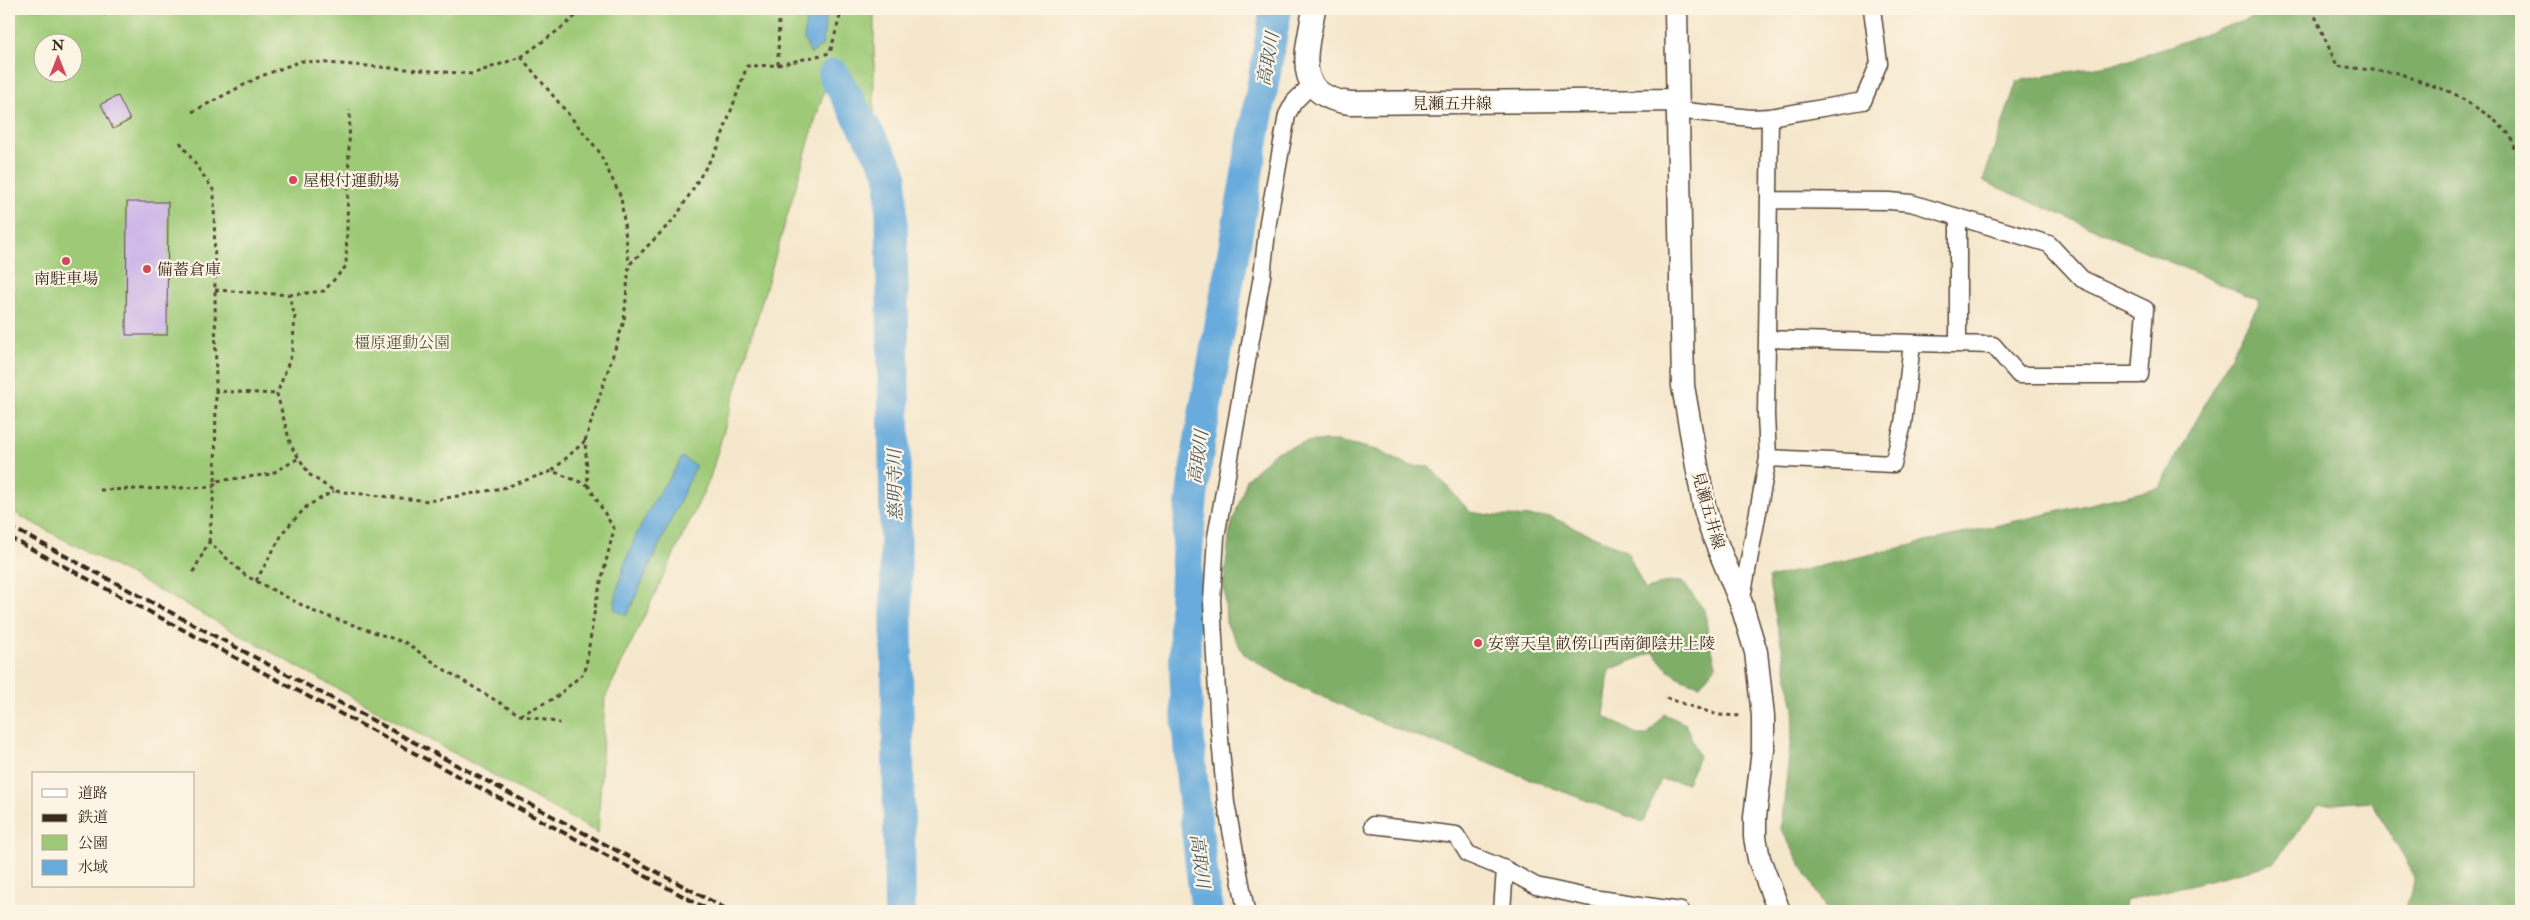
<svg xmlns="http://www.w3.org/2000/svg" width="2530" height="920" font-family="'IM FELL Double Pica','Noto Serif JP',serif">
<style>
.green{fill:#9eca77;stroke:#6c7a4a;fill-rule:evenodd}
.forest{fill:#7eae68;stroke:#5c6c43}
.water{fill:#67abdc;stroke:#516a7d}
.lines{fill:none;stroke-linecap:round;stroke-linejoin:round}
.river{stroke:#67abdc;stroke-width:32}
.building{fill:#ceb7e8}
.street-casing{stroke:#574638;stroke-width:19}
.secondary-casing{stroke:#574638;stroke-width:25}
.path{stroke:#574638;stroke-width:3;stroke-dasharray:4 4;stroke-linecap:butt}
.street{stroke:#fff;stroke-width:16}
.secondary{stroke:#fff;stroke-width:22}
.rail{stroke:#3b2a1e;stroke-width:4;stroke-dasharray:8 4;stroke-linecap:butt}
.poi-dot{fill:#d1495b;stroke:#fcf5e5;stroke-width:2}
.labels{text-anchor:middle;stroke-width:4.5;stroke-linejoin:round;paint-order:stroke}
.street-label{font-size:16px;fill:#3b2a1e;stroke:#fcf5e5}
.poi-label{font-size:16px;fill:#3b2a1e;stroke:#fcf5e5;text-anchor:start}
.park-label{font-size:16px;fill:#595a39;stroke:#fcf5e5}
.water-label{font-size:18px;font-style:italic;fill:#4a5760;stroke:#fcf5e5}
</style>
<rect width="100%" height="100%" fill="#fcf5e5"/>
<filter id="ink" filterUnits="userSpaceOnUse"><feTurbulence type="fractalNoise" baseFrequency=".02" numOctaves="2"/><feDisplacementMap in="SourceGraphic" scale="10" xChannelSelector="R" yChannelSelector="G"/><feConvolveMatrix kernelMatrix="1 2 1 2 8 2 1 2 1" color-interpolation-filters="sRGB"/></filter>
<filter id="wash" filterUnits="userSpaceOnUse"><feTurbulence type="fractalNoise" baseFrequency=".0096" numOctaves="4" result="noise"/><feDisplacementMap in="SourceGraphic" scale="20" xChannelSelector="R" yChannelSelector="G"/><feGaussianBlur stdDeviation="1.12" result="paint"/><feColorMatrix in="noise" values="0 0 0 0 0 0 0 0 0 0 0 0 0 0 0 0 0 1.4 0 .05"/><feComposite in="paint" operator="in"/></filter>
<g filter="url(#wash)">
<rect width="100%" height="100%" fill="#f5e7cc"/>
<path class="green" d="M10,9H874V135L836,63L829,74L709,481L605,698L598,833L192,608L9,510V420L16,419ZM42,42H72V72H42Z"/>
<path class="forest" d="M2278,9H2521V911H2405L2415,877L2371,801L2318,805L2273,864L2125,901L2123,911H1827L1781,829L1794,709L1768,578L2160,488L2260,301L1983,181L2017,81L2124,62Z
M1311,441H1339L1377,450L1409,466L1430,467L1470,512L1497,516L1551,517L1627,551L1645,590L1663,583L1682,581L1705,611L1708,635L1716,665L1700,685C1677,679 1667,672 1654,652L1609,670L1604,716L1638,735H1648L1664,714L1686,724L1699,757L1687,783L1661,780L1643,822L1377,721L1288,681L1244,654L1226,623L1224,582L1230,530L1247,479L1275,452Z"/>
<path class="water" d="M807,9H827L822,46L811,54L804,40Z
M682,457L696,466L627,615L614,610C619,569 636,532 657,496C665,482 675,472 682,457Z"/>
<g class="lines">
<path class="river" d="M834,75L891,173L900,911
M1207,911C1190,785 1178,656 1189,528C1195,455 1210,383 1223,311C1241,210 1258,109 1276,9"/>
</g>
<g id="blocks">
<path class="building" d="M118,96L130,120L113,129L101,104Z
M127,202H168L167,335H126Z"/>
</g>
</g>
<g filter="url(#ink)">
<use href="#blocks" fill-opacity="0" stroke="#574638" stroke-width="1"/>
<g class="lines">
<defs>
<path id="street" d="M1676,110L1751,118L1770,117L1863,101L1879,63L1872,9
M1767,339L1993,345L2019,375H2140L2145,309L2082,279L2049,244L1931,209L1911,203L1890,201L1769,200
M1958,344V218
M1768,458L1893,464L1903,424L1912,343
M1741,603L1768,458L1766,415L1770,117
M1373,825L1456,835L1468,854L1505,869L1536,886L1586,897L1681,911
M1246,911L1226,803L1219,729L1212,601L1216,537L1262,276L1268,222L1287,115L1294,102L1312,84
M1502,911L1505,869"/>
<path id="secondary" d="M1314,9C1307,52 1290,95 1350,103L1676,100
M1676,9L1683,386L1704,506L1711,530L1741,603L1756,652L1763,716V750L1755,817V837L1759,859L1779,911"/>
</defs>
<use href="#street" class="street-casing"/>
<use href="#secondary" class="secondary-casing"/>
<path class="path" d="M98,9L106,15
M681,9H683
M2312,9L2337,66L2398,73L2453,93L2491,117L2511,136L2521,177
M521,57L598,150L621,197L629,264
M778,65L779,9
M192,112L259,77L301,61L472,74L521,57L560,29L584,9
M180,142L214,191L216,391
M215,290L289,295L295,317L292,353L277,394L291,446L310,475L334,491L429,501L503,488L552,471
M289,295L324,291L346,266L350,110
M585,441L552,471L588,485
M215,481L216,391L277,394
M100,490L214,487
M209,542L215,481L271,474L299,458
M193,572L209,542L246,576L256,581L315,612L406,643L445,670L520,715L560,723
M256,581L284,531L307,506L334,491
M1666,698L1718,715L1743,716
M520,715L555,698L585,672L596,602L614,529L588,485L585,441L624,321L629,265L676,217L718,147L747,66L778,65L830,53L842,9
M9,890V911"/>
<use href="#street" class="street"/>
<use href="#secondary" class="secondary"/>
<path class="rail" d="M9,526L730,911
M9,537L711,911"/>
</g>
</g>
<g class="poi-dot">
<circle cx="293" cy="180" r="5"/>
<circle cx="66" cy="261" r="5"/>
<circle cx="147" cy="269" r="5"/>
<circle cx="1478" cy="643" r="5"/>
</g>
<g class="labels">
<g class="street-label">
<text x="1452" y="109">見瀬五井線</text>
<text transform="translate(1709 510) rotate(74)" y="6">見瀬五井線</text>
</g>
<g class="poi-label">
<text x="303" y="186">屋根付運動場</text>
<text x="157" y="275">備蓄倉庫</text>
<text x="66" y="284" text-anchor="middle">南駐車場</text>
<text x="1488" y="649">安寧天皇 畝傍山西南御陰井上陵</text>
</g>
<g class="park-label">
<text x="402" y="348">橿原運動公園</text>
</g>
<g class="water-label">
<text transform="translate(1268 59) rotate(-80)" y="6">高取川</text>
<text transform="translate(1198 457) rotate(-82)" y="6">高取川</text>
<text transform="translate(895 485) rotate(-91)" y="6">慈明寺川</text>
<text transform="translate(1200 861) rotate(83)" y="6">高取川</text>
</g>
</g>
<rect width="2530" height="920" fill="none" stroke="#fcf5e5" stroke-width="30"/>
<rect x="32" y="772" width="162" height="115" fill="#fcf5e5" stroke="#afa495"/>
<rect x="42" y="789" width="25" height="8" fill="#ffffff" stroke="#afa495"/>
<text x="78" y="798" font-size="15" fill="#3b2a1e">道路</text>
<rect x="42" y="814" width="25" height="8" fill="#3b2a1e" stroke="#afa495"/>
<text x="78" y="822" font-size="15" fill="#3b2a1e">鉄道</text>
<rect x="42" y="835" width="25" height="15" fill="#9eca77" stroke="#afa495"/>
<text x="78" y="848" font-size="15" fill="#3b2a1e">公園</text>
<rect x="42" y="860" width="25" height="15" fill="#67abdc" stroke="#afa495"/>
<text x="78" y="872" font-size="15" fill="#3b2a1e">水域</text>
<g transform="translate(58 58)"><circle r="24" fill="#fcf5e5" stroke="#afa495"/>
<path d="M0-4L9 19L0 12L-9 19Z" fill="#d1495b"/>
<text y="-8" font-size="14" font-weight="bold" text-anchor="middle" fill="#3b2a1e">N</text>
</g>
</svg>
